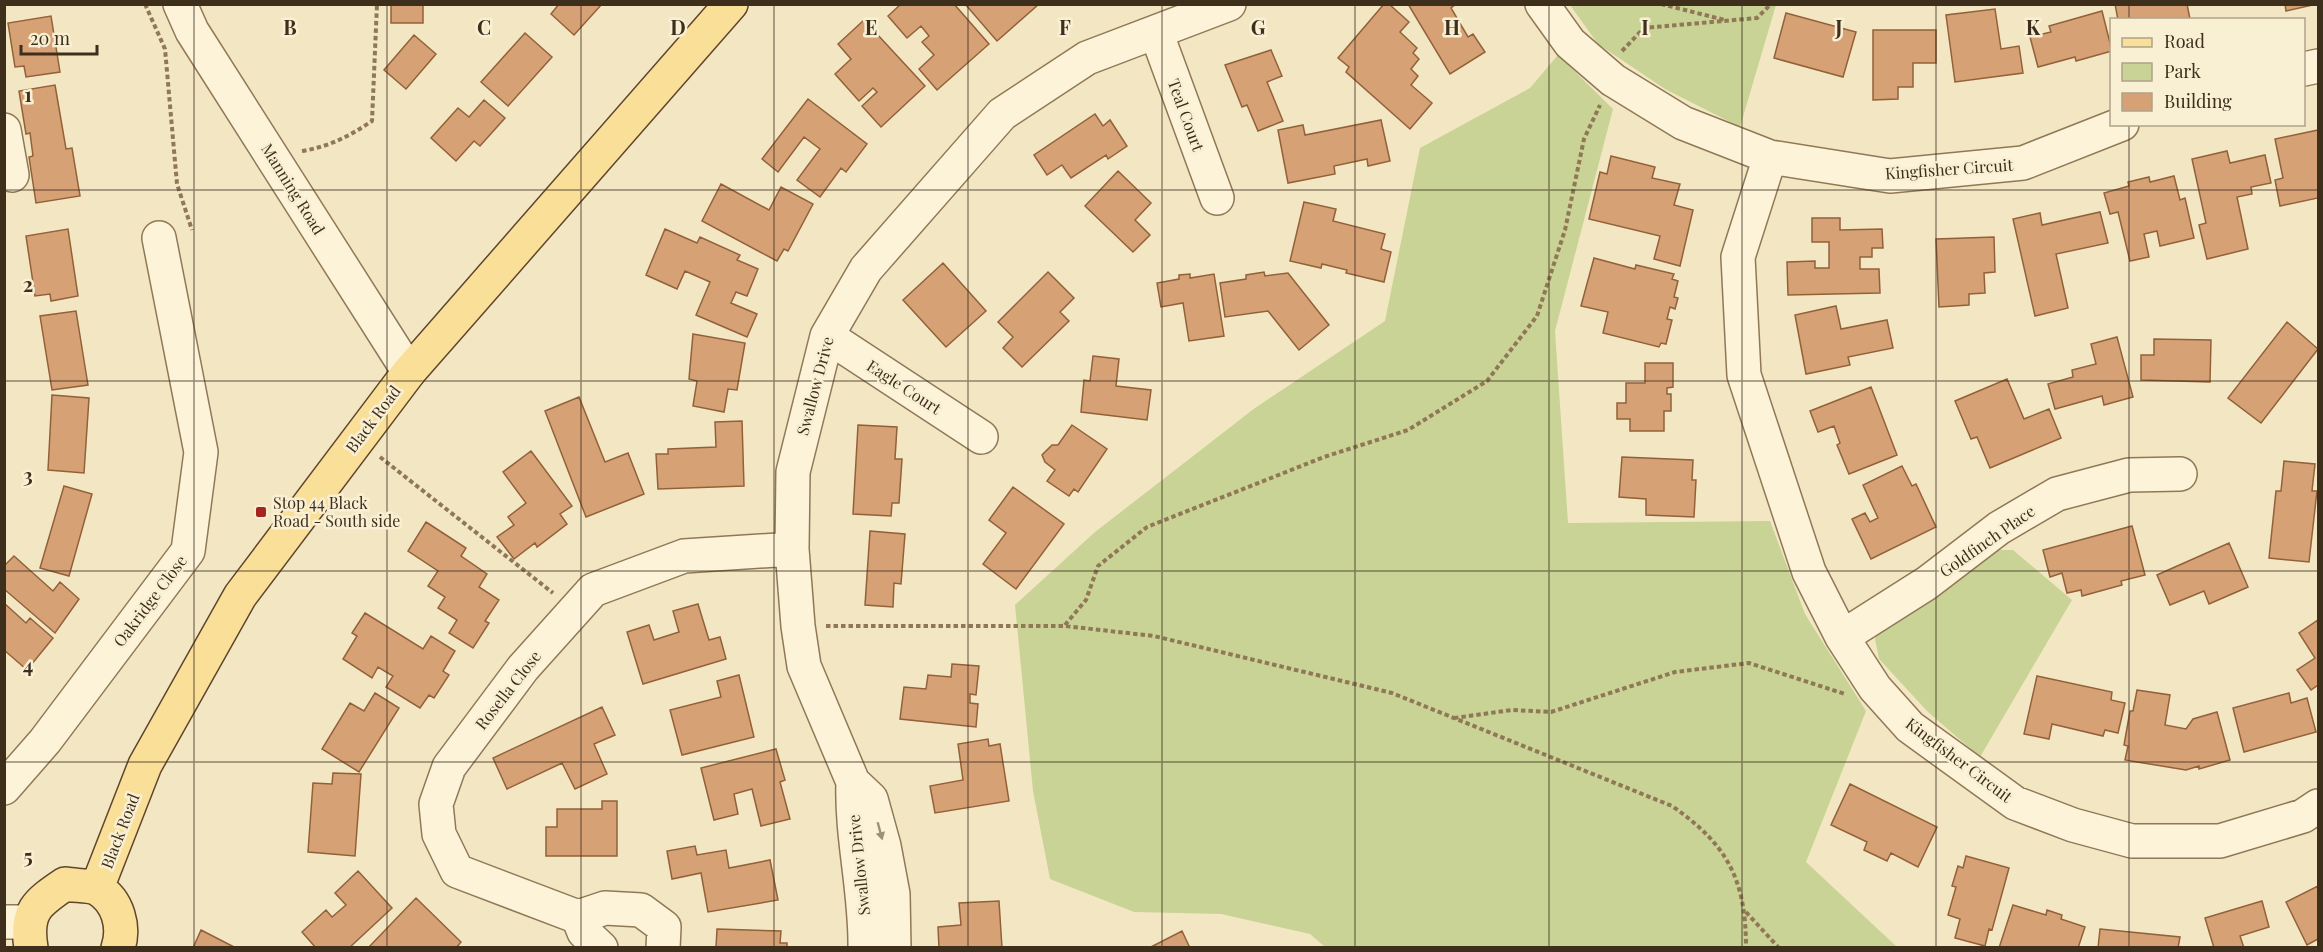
<svg xmlns="http://www.w3.org/2000/svg" width="2323" height="952" font-family="'Playfair Display',serif">
<style>
.green{fill:#c9d396}
.building{fill:#d6a175;stroke:#92613a;stroke-width:1.5}
.lines{fill:none;stroke-linecap:round;stroke-linejoin:round}
.minor-casing{stroke:#907857;stroke-width:36}
.major-casing{stroke:#5e452c;stroke-width:36}
.path{stroke:#907857;stroke-width:4;stroke-dasharray:4.5 3;stroke-linecap:butt}
.minor{stroke:#fcf3d8;stroke-width:33}
.major{stroke:#fadf98;stroke-width:33}
.oneway{fill:#9d917a}
.grid{fill:none;stroke:#3e2f1d;stroke-width:1.5;stroke-opacity:0.55}
.poi-dot{fill:#a62520;stroke:#f9f0d4;stroke-width:2}
.labels{text-anchor:middle;stroke-width:5;stroke-linejoin:round;paint-order:stroke}
.street-label{font-size:16px;fill:#3e2f1d;stroke:#f9f0d4}
.poi-label{font-size:16px;fill:#3e2f1d;stroke:#f9f0d4;text-anchor:start}
.grid-label{font-size:20px;text-anchor:middle;font-weight:bold;fill:#3e2f1d;stroke:#f9f0d4;stroke-width:5;stroke-linejoin:round;paint-order:stroke}
</style>
<rect width="100%" height="100%" fill="#f3e7c3"/>
<path class="green" d="M1570,5H1776L1740,127L1665,89L1598,44Z
M1558,55L1613,109L1555,331L1568,523L1770,521L1805,614L1866,711L1806,862L1897,947H1325L1310,934L1221,914L1134,912L1050,879L1033,791L1015,605L1095,532L1255,408L1385,321L1420,148L1530,88Z
M1991,550H2013L2072,600L1980,757L1928,712L1879,659L1875,639L1881,624Z"/>
<path class="building" d="M391,4H423V23H391Z
M559,4H602L574,35L551,14Z
M901,4H954L989,44L937,90L919,69L934,55L922,42L929,36L921,26L907,38L888,16Z
M965,4H1039L997,41Z
M1384,4H1389L1409,22L1400,32L1417,48L1413,53L1419,59L1411,69L1418,76L1411,85L1432,103L1410,129L1346,72L1349,67L1338,58Z
M1408,4H1456L1451,8L1468,37L1473,34L1485,52L1450,74Z
M2115,4H2187L2190,19L2118,20Z
M2285,4H2317L2286,11Z
M1995,9L2001,49L2019,46L2023,73L1955,82L1946,15Z
M2102,11L2112,51L2076,61L2075,57L2038,67L2030,37L2051,32L2049,26Z
M1786,13L1856,32L1843,77L1774,58Z
M51,16L60,72L26,77L24,66L15,67L8,23Z
M864,20L925,86L881,127L862,106L877,92L873,88L859,101L835,74L851,59L838,44Z
M1873,30H1936V63H1913V87H1898V99L1873,100Z
M525,33L552,57L508,106L481,82Z
M414,35L436,54L406,89L384,70Z
M1271,50L1282,76L1267,82L1283,121L1258,131L1247,105L1242,107L1225,65Z
M55,85L66,149L72,148L80,196L36,203L29,157L33,156L30,133L26,134L19,91Z
M808,99L867,144L846,172L841,168L820,197L797,180L820,149L804,137L778,172L762,159Z
M484,100L505,118L480,146L474,141L456,161L431,138L458,108L469,117Z
M1095,114L1103,126L1110,120L1127,146L1108,159L1106,155L1071,178L1062,165L1047,175L1034,155Z
M1381,120L1390,161L1368,166L1367,159L1334,166L1335,174L1288,183L1278,130L1303,125L1305,135Z
M2318,130V198L2280,206L2275,180L2283,178L2275,139Z
M2227,151L2230,163L2265,155L2271,183L2251,187L2252,194L2237,197L2248,249L2207,259L2199,225L2206,223L2192,159Z
M1611,156L1655,167L1652,178L1680,184L1674,205L1693,210L1680,266L1654,259L1660,236L1589,219L1600,172L1607,174Z
M1118,171L1151,203L1135,220L1150,235L1133,252L1085,206Z
M2174,176L2180,200L2185,198L2194,238L2160,246L2157,231L2144,234L2149,257L2130,261L2118,212L2110,214L2104,193L2129,186L2128,182L2149,177L2150,182Z
M721,184L769,210L781,187L813,204L788,251L784,249L777,261L702,221Z
M1304,202L1336,209L1333,221L1385,234L1381,249L1391,252L1384,282L1346,273L1347,270L1322,264L1321,268L1290,261Z
M2100,212L2108,243L2056,254L2068,308L2035,316L2013,219L2040,213L2042,225Z
M1812,218H1840V230L1882,229L1883,248H1872V257H1860V269H1879L1880,293L1788,295L1787,262L1815,261V268H1829V242H1812Z
M68,229L78,296L51,301L50,294L35,296L26,236Z
M665,229L697,243L700,237L740,255L737,260L758,269L747,296L736,292L731,303L757,314L747,337L696,315L710,282L685,271L677,289L646,275Z
M1994,237L1995,272L1984,273L1985,293L1969,294V305L1939,307L1936,239Z
M1594,258L1635,269L1636,265L1674,274L1672,279L1678,281L1674,297L1678,298L1675,309L1670,307L1667,319L1672,320L1666,344L1661,343L1659,347L1603,333L1608,312L1581,306Z
M943,263L986,311L946,347L903,300Z
M1048,272L1074,298L1060,312L1069,321L1022,367L1003,348L1013,337L998,322Z
M1264,272L1265,276L1288,273L1329,325L1299,350L1268,311L1225,317L1220,283L1246,279V275Z
M1190,274V278L1214,274L1224,336L1189,341L1183,303L1161,307L1157,283L1179,279V275Z
M1836,306L1841,329L1887,320L1893,348L1848,357L1850,365L1806,374L1795,315Z
M76,311L88,385L52,390L40,316Z
M2287,322L2318,349L2261,423L2228,398Z
M693,334L745,343L737,390L728,389L724,412L693,406L697,381L689,379Z
M2117,337L2133,397L2104,405L2102,396L2055,409L2048,384L2073,377L2072,370L2096,364L2091,344Z
M2154,339L2211,340L2210,382L2141,380V355H2154Z
M1093,356L1119,359L1116,386L1151,390L1147,420L1081,412L1084,380L1090,381Z
M1645,363H1673V387L1667,388V394H1671V411H1664V431H1630V419H1617V403H1626V383H1645Z
M2007,379L2024,419L2049,409L2061,438L1990,468L1977,437L1971,439L1955,401Z
M1871,387L1897,455L1849,474L1837,445L1840,443L1834,426L1818,432L1810,411Z
M52,395L89,398L84,473L48,470Z
M579,397L605,462L628,453L644,494L586,517L545,411Z
M742,421L744,486L658,489L656,454H668V449L716,447L715,422Z
M858,425L897,427L895,459H902L899,503H892L891,516L853,514Z
M1072,425L1107,449L1078,492L1074,489L1069,496L1047,481L1055,470L1045,462L1042,455L1052,445H1058Z
M531,451L572,506L560,514L567,524L537,547L535,543L514,559L497,537L514,525L508,517L526,503L503,472Z
M1622,457L1693,460L1692,480H1696L1694,517L1646,515V499L1619,497Z
M2284,461L2315,464L2312,491H2317L2309,562L2269,558L2276,491H2281Z
M1902,466L1912,486L1916,484L1936,527L1871,559L1852,519L1865,513L1870,522L1878,518L1863,485Z
M64,486L92,494L69,576L40,568Z
M1013,487L1064,524L1016,589L983,564L1006,533L989,520Z
M426,522L466,548L461,556L487,574L479,587L499,600L485,621L489,623L473,648L449,633L457,620L438,608L445,597L428,586L438,571L408,551Z
M2132,526L2145,575L2121,581L2122,585L2082,596L2081,590L2067,593L2062,573L2050,577L2043,550Z
M870,531L905,534L901,584L894,583L893,607L865,605Z
M2229,543L2248,587L2209,604L2204,591L2170,605L2157,575Z
M14,556L53,591L60,582L79,599L55,633L4,589V566Z
M4,603L26,623L30,618L53,638L27,670L4,650Z
M698,604L709,640L720,637L726,659L643,684L627,632L649,625L654,640L679,632L673,611Z
M365,613L423,649L431,636L455,651L443,671L449,675L434,698L429,695L420,708L386,687L393,676L378,667L372,678L343,659L357,636L352,633Z
M2318,620V685L2311,690L2297,670L2315,658L2299,633Z
M952,664L979,666L976,695L970,694V703L978,704L976,727L900,719L904,687L926,689L928,675L951,677Z
M739,675L754,737L682,755L670,710L721,697L717,681Z
M2037,676L2112,692L2111,700L2125,703L2118,733L2105,730L2103,736L2052,724L2049,739L2024,734Z
M2137,690L2170,695L2165,725L2186,729L2193,719L2217,712L2230,760L2199,769V766L2186,770L2125,760L2128,746L2124,745L2130,711H2133Z
M375,693L399,708L359,772L322,749L350,703L364,711Z
M2289,693L2291,703L2307,698L2316,732L2244,752L2233,708Z
M602,707L615,735L594,744L607,774L575,789L562,763L507,789L493,758Z
M988,739L989,746L1000,744L1009,801L935,813L930,786L963,780L958,744Z
M776,749L785,780L780,782L790,819L761,826L752,789L734,794L738,814L714,820L701,768Z
M333,773L361,774L355,856L308,852L313,783L332,784Z
M1850,784L1937,827L1918,867L1891,853L1887,861L1864,850L1867,842L1831,825Z
M602,801H617V856H546V827H557V809H602Z
M695,846L697,855L726,850L729,868L770,860L778,900L708,912L701,873L672,879L667,851Z
M1966,856L2009,868L1992,930L1989,929L1985,946L1955,938L1960,919L1948,915L1956,887L1952,886L1958,866L1963,868Z
M358,871L392,908L349,948H316L302,932L326,910L332,917L346,905L335,893Z
M2318,886V939L2307,945L2286,902Z
M416,898L461,942L456,948H368Z
M999,901L1002,948H939L938,927L961,925L959,903Z
M2262,901L2269,927L2240,936L2244,948H2214L2205,918Z
M2013,905L2046,915L2047,910L2062,915L2061,919L2085,927L2078,948H1999Z
M717,929L781,931L780,943H787V948H716Z
M2100,929L2180,937L2178,948H2098Z
M201,930L236,948H193Z
M1182,931L1190,948H1149Z"/>
<g class="lines">
<defs>
<path id="minor" d="M180,4L192,31L409,372
M1542,4L1570,43L1613,80L1683,123L1770,157L1890,176L2023,163L2122,124
M1156,32L1217,198
M2304,69L2318,66
M4,130L12,175
M1770,157L1738,257L1744,375L1809,572L1842,637L1875,688L1910,727L2015,803L2073,825L2132,841H2220L2303,816L2318,806
M827,336L981,437
M1842,637L1927,583L1999,528L2057,494L2129,475L2180,474
M853,782C851,837 866,892 865,948
M4,788L45,741L188,551L201,452L159,238
M578,917L584,932L601,948
M4,922H29
M663,948L664,927L641,910L605,908L578,917L457,871L439,834L436,804L449,767L523,668L593,590L684,556L792,549
M894,948L893,894L884,846L871,799L853,782L804,666L798,626L792,549L793,472L827,336L866,269L1002,114L1087,58L1229,4"/>
<path id="major" d="M97,888L145,765L240,596L409,372L731,4
M31,948C25,911 37,903 65,884C75,886 90,885 98,889C118,901 125,927 118,948"/>
</defs>
<use href="#minor" class="minor-casing"/>
<use href="#major" class="major-casing"/>
<path class="path" d="M145,4L165,49L177,184L192,230
M1661,4L1725,20
M1622,51L1644,28L1757,18L1771,4
M302,151C328,147 350,136 372,121L377,4
M380,457L553,593
M1065,625L1086,600L1098,566L1147,527L1324,457L1408,430L1487,381L1537,316L1565,230L1584,139L1600,105
M826,626H1065L1154,636L1392,693L1672,806C1728,845 1746,880 1746,948
M1454,718L1512,710L1551,712L1675,672L1749,663L1845,694
M1746,912L1779,948"/>
<use href="#minor" class="minor"/>
<use href="#major" class="major"/>
</g>
<defs><path id="oneway-solid" d="M-6-.8H1V-3.2L6.5 0L1 3.2V.8H-6Z" transform="scale(1.5)"/></defs>
<use class="oneway" href="#oneway-solid" transform="translate(880 831) rotate(75)"/>
<path class="grid" d="M194,4V948M387,4V948M581,4V948M774,4V948M968,4V948M1162,4V948M1355,4V948M1549,4V948M1742,4V948M1936,4V948M2129,4V20M2129,124V948M4,190H2318M4,381H2318M4,571H2318M4,762H2318"/>
<rect class="poi-dot" x="255" y="506" width="12" height="12" rx="3"/>
<g class="labels">
<g class="street-label">
<text transform="translate(1186 115) rotate(70)" y="6">Teal Court</text>
<text transform="translate(1949 169) rotate(-4)" y="6">Kingfisher Circuit</text>
<text transform="translate(293 189) rotate(58)" y="6">Manning Road</text>
<text transform="translate(815 386) rotate(-75)" y="6">Swallow Drive</text>
<text transform="translate(904 387) rotate(33)" y="6">Eagle Court</text>
<text transform="translate(373 419) rotate(-53)" y="6">Black Road</text>
<text transform="translate(1987 541) rotate(-35)" y="6">Goldfinch Place</text>
<text transform="translate(150 601) rotate(-53)" y="6">Oakridge Close</text>
<text transform="translate(508 690) rotate(-52)" y="6">Rosella Close</text>
<text transform="translate(1959 760) rotate(37)" y="6">Kingfisher Circuit</text>
<text transform="translate(120 831) rotate(-69)" y="6">Black Road</text>
<text transform="translate(859 865) rotate(-96)" y="6">Swallow Drive</text>
</g>
<g class="poi-label">
<text x="273" y="509">Stop 44 Black<tspan x="273" dy="18">Road - South side</tspan></text>
</g>
</g>
<g class="grid-label">
<text x="290" y="35">B</text>
<text x="484" y="35">C</text>
<text x="678" y="35">D</text>
<text x="871" y="35">E</text>
<text x="1065" y="35">F</text>
<text x="1258" y="35">G</text>
<text x="1452" y="35">H</text>
<text x="1645" y="35">I</text>
<text x="1839" y="35">J</text>
<text x="2033" y="35">K</text>
<text x="28" y="102">1</text>
<text x="28" y="292">2</text>
<text x="28" y="483">3</text>
<text x="28" y="673">4</text>
<text x="28" y="864">5</text>
</g>
<rect width="2323" height="952" fill="none" stroke="#3e2f1d" stroke-width="12"/>
<rect x="2110" y="18" width="195" height="108" fill="#f9f0d4" stroke="#aea38b" stroke-width="1.5"/>
<rect x="2122" y="38" width="30" height="9" fill="#fadf98" stroke="#aea38b" stroke-width="1.5"/>
<text x="2164" y="48" font-size="18" fill="#3e2f1d">Road</text>
<rect x="2122" y="63" width="30" height="18" fill="#c9d396" stroke="#aea38b" stroke-width="1.5"/>
<text x="2164" y="78" font-size="18" fill="#3e2f1d">Park</text>
<rect x="2122" y="93" width="30" height="18" fill="#d6a175" stroke="#aea38b" stroke-width="1.5"/>
<text x="2164" y="108" font-size="18" fill="#3e2f1d">Building</text>
<path d="M21 45v9h76v-9" fill="none" stroke="#3e2f1d" stroke-width="3"/>
<text x="30" y="45" font-size="18" fill="#3e2f1d" stroke="#f9f0d4" stroke-width="4.5" paint-order="stroke">20 m</text>
</svg>
